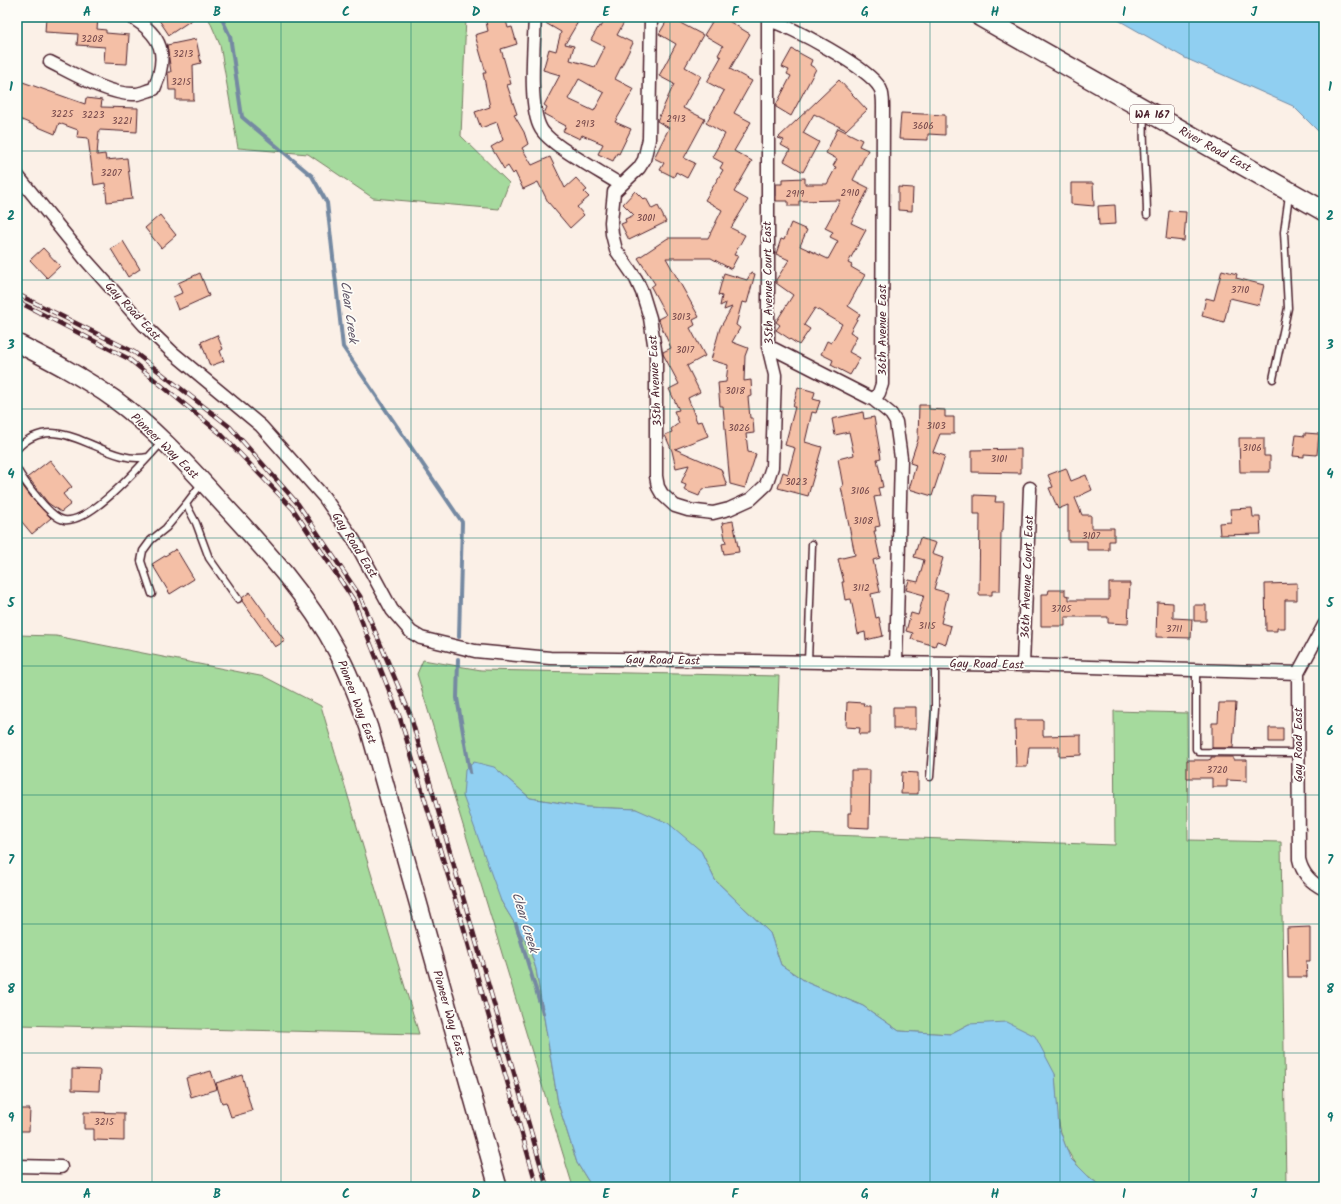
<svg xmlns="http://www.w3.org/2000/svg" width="1341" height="1204" font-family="Kalam,sans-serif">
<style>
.green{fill:#a5da9d;stroke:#787c64}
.water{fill:#90cff1;stroke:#7489a2}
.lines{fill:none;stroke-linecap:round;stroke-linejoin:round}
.stream{stroke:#7489a2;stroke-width:4}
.building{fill:#f4bfa6;stroke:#4a1f2b;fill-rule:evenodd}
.lane-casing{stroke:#4a1f2b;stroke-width:9}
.street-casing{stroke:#4a1f2b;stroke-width:15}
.secondary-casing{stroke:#4a1f2b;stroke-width:20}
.primary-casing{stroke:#4a1f2b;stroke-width:22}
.lane{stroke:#fdfcf7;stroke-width:6}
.street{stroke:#fdfcf7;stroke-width:12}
.secondary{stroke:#fdfcf7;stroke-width:17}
.primary{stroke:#fdfcf7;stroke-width:19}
.rail-casing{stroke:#4a1f2b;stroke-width:4.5}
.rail{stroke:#fdfcf7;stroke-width:3;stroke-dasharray:9;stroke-linecap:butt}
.grid{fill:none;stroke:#0f766e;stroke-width:1;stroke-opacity:0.55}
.labels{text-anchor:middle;stroke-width:3.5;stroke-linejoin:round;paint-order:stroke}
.number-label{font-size:10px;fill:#74474a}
.shield{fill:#fdfcf7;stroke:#806168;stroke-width:1}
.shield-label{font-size:11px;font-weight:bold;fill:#4a1f2b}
.street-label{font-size:12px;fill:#4a1f2b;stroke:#fdfcf7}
.water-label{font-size:13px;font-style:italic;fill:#5f5466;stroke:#fdfcf7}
.neatline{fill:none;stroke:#0f766e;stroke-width:1.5}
.grid-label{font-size:13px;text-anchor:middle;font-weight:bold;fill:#0f766e}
</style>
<rect width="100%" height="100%" fill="#fbf0e7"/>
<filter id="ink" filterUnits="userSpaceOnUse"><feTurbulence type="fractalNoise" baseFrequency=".025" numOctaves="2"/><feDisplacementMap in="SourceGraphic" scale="8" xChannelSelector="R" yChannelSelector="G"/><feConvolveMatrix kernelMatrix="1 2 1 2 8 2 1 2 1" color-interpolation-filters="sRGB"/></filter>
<g filter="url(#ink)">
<path class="green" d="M208,17H466L461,136L509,183L499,209L373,198L308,154L238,148L220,45Z
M17,635L56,636L265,677L321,706L419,1034L17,1025Z
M423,660L481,670L779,676L773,833L1115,845L1114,711L1187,713L1188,840L1281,842L1286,1187H1103C1056,1157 1058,1124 1055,1074L969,1024L950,1034L899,1031L863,1006L808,983L781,965L770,933L715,880L701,851L636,809L586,807L530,798L494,767L501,901L529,947L536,969L558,1103L577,1163L592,1187H573L417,674Z"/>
<path class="water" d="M1113,17H1324V137L1293,106L1185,58Z
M474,762L494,767L530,798L586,807L636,809L668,823L701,851L715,880L770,933L781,965L808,983L863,1006L899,1031L950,1034L969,1024L1007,1022L1035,1036L1055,1074L1059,1128L1070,1158L1091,1179L1103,1187H592L577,1163L558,1103L536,969L529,947L501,901L463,796L465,770Z"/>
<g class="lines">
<path class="stream" d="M221,17L230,36L242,117L312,176L327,203L343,347L462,522L459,637
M458,659L457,698L470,772
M516,924L543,1013"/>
</g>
<path class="building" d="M46,17L98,18L97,29L106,30V33L129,35L127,64L104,63L105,47L77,45L78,34L45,32Z
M157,17H196L169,35Z
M485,17H505L508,28L512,27L517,44L501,49L511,84L507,85L517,114L514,115L524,132L528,144L522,148L532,165L550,157L565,188L576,178L587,190L584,192L589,197L577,207L584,215L570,228L548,202L538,182L523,189L515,172L513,174L508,166L504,169L491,147L503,140L497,122L481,128L475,112L490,107L483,73H486L475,35L488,31Z
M542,17H568L578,22L565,44L574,46L570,60L595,67L605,47L591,40L599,26L601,27L607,17H627L617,35L633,43L615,79L634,89L615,122L631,129L619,154L617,153L613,161L598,154L603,144L582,135L580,139L563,131L566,126L544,114L547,107L544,105L560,75L543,70L549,49L556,51L561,32L542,21ZM579,79L604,93L594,111L568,99Z
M669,17L703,35L685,67L701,76L683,108L705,119L684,158L695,163L687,178L676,172L674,177L660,170L664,163L654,158L669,128L657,121L674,84L659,76L676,44L659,34Z
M715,17H722L750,34L730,69L752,81L734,113L751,122L734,151L752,161L734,192L748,200L731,228L745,235L734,255L738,256L731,269L711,258H666L699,317L693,320L695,325L690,328L705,356L687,366L700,392L688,398L697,422L702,421L708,436L675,449L721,469L727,486L702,489L699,496L684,490L686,485L681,483L689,465L676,468L672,451L665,435L672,432L671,429L679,423L674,411L679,410L669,389L679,384L663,354V352L671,348L658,319L666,315L651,287L655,284L638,258L668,238H708L722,210L705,200L723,170L720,168L723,163L712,157L725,134L706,123L724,91L707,82L721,57L718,55L723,46L704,35Z
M196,39L201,63L193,65L194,100H176V90H169L168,72H171L167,45Z
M792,49L812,60L810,65L816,69L791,116L776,107V105L791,76L787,74L789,70L782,67Z
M17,80L85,104L86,98L102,100L101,107L138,108L137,132L99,130L97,155L105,154L106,160L127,158L132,199L107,202L105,183L94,185L88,138L77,137L78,130L59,123L55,134L17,118Z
M839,80L867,110L846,130L814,114L803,133L819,142L803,172L784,161L790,150L781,145L784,140L778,138Z
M901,113L945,115V135L928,134V140L899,139Z
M838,128L862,140L859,146L868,150L853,180L869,188L851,223L866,230L848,263L852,265L851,267L865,275L848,306L860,314L850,332L857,336L849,352L860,358L850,375L831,365L833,360L821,354L827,341L831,343L842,324L815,308L804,325L810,329L799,345L776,330L780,325L776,322L793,295L776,283V280L789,260L776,254L781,239L784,240L791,223L807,230L800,246L828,259L838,241L830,237L833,232L825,228L840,200L799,201V206H788V201H776V184H782V179L805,178V184H827L836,167L833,166L837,159L826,153Z
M1071,183H1093L1094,206L1071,204Z
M898,187L913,188L912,211L898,210Z
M635,191L643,199L646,198L652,209L658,206L666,222L629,240L621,224L626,222L625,219L634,215L623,204Z
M1115,205L1116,224L1099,225L1098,206Z
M1169,211L1186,212L1184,241L1166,239Z
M160,215L176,235L161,248L145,228Z
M123,241L140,269L128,277L111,249Z
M43,248L60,266L47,278L30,260Z
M1222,270L1237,274L1236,278L1264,285L1259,305L1230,298L1224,322L1202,316L1206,298L1214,300Z
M200,273L209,296L178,310L173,297L182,293L178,283Z
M724,273L747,280L751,273L755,274L747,303L742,302L736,325L740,328L732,342L748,348L745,356L744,381L751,380L752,396L748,397L750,418H753L754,433L746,434L748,452L756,454L745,488L730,484L723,406H720L718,383L726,382L728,365L711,360L720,328L732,307L724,310L726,303L720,306L722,296L718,295Z
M217,335L223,349L220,351L224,361L210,366L201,342Z
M798,387L815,392L813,399L820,401L816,413L812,412L805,442L822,447L808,496L778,488L783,472L788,474L795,448L785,445L795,407H793Z
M919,405H929V409L945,410V417H954V434H940L933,452L945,456L932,496L909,489L916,465L910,463L918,439Z
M863,412L864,419L874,417L881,458L877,459L883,487L878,488L880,496L874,497L880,526L875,527L876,531H874L880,558L873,560L880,592L871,594L876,618L879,617L883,636L866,640L865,632L858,634L851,599L845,600L842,582H844L838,559L855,555L841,487L843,486L838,459L854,455L849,432L835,435L832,419Z
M1305,433L1319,434L1317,455L1304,454V457L1293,456L1296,435L1305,436Z
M1239,438H1264V456H1270V472H1240Z
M1021,449V473L972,472V450Z
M50,460L72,487L63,494L71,504L61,512L48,503L28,477Z
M1066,468L1071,481L1086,475L1092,490L1075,498L1082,515H1091V528H1114V541H1109V550H1087V541H1068V505L1058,509L1049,488L1053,487L1048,475Z
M20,482L34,501L51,518L32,534L17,516V485Z
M974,495L996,496L995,502H1004L1003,531H1001L1000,591H992V595H979L980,514H974Z
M1252,508L1253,517H1260L1261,534L1220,535L1219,523L1231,522L1230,509Z
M733,521L739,552L724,554L722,544L726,543L722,523Z
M920,538L936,543L932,554L943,558L934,589L948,593L941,623L951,626L946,644L937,641L935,646L911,639L913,633L906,631L911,613L918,615L924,595L906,590L909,580L918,582L924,560L914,557Z
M176,549L194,579L170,594L152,564Z
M1109,583H1130L1128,624L1108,623V617H1065V626H1041V594H1048L1049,590H1065V595L1069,596V600H1109Z
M1297,583V600H1285V628H1277V631H1266L1265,584Z
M250,592L285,641L275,647L242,601V598Z
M1157,602L1173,603V618L1192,619L1191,638L1156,637Z
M1194,605H1206V621H1194Z
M847,702L864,703L863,706H870V734H859L860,728L846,727Z
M1219,703H1236L1233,748H1212V723H1218Z
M893,707H916V729H893Z
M1015,720H1043V736L1081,735V755L1059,756V747H1029L1027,767H1016Z
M1269,728H1283V742H1269Z
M1211,757H1233V760H1247V781L1227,780V787H1212V778H1187V760H1208L1211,759Z
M851,770H870L869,828L848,827V813H851Z
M902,772L918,773V794H901Z
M1310,927V961H1306L1307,977H1288L1287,928Z
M72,1069L100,1070L99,1091L72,1090Z
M211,1071L217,1089L191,1097L186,1078Z
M242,1075L252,1111L231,1117L226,1102L222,1103L216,1083Z
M17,1109H30L29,1131H17Z
M84,1112L124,1113V1141L94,1140V1129H84Z"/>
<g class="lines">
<defs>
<path id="lane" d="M1144,113C1142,147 1147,181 1147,215
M1273,379L1288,308L1284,232L1289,195
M17,449C58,405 104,467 148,457
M17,469C24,481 50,518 64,520C91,524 145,461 163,441
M202,483L186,504L196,523L209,558L238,599
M152,594L141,561L143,551L151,540L166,528L186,504
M808,662L812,544
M1196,670V749L1199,752L1298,753
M930,777L935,709V664"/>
<path id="street" d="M535,17C534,45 528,107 541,129C551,146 603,173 621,185
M651,17L649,139L644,160L639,168L614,192L611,222L612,234L616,250L636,279L642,292L650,318L656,356V476L658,487L662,494L675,506L688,510L713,513L729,509L751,499L766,485L772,467L775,375L768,346V17
M768,20C791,26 869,68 880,88C883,93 883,100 883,106L882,384L879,393L874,400
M50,62C72,73 111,96 136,94C141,94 148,90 154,89C169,55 162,35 131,17
M17,175L85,259L144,325L172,352L261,426L324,497L354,540L392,610L411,632L421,638L475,651L550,658L1023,665L1298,673L1299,859C1302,873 1311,883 1324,889
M768,346L874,400L891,414L896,422L901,458L896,663
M1023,665L1030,488
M1298,673L1324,625
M17,1166L61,1167"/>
<path id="secondary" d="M17,343C50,360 83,377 114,399C150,425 182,459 212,492C258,542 306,592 338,653C351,677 360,703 369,728L498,1187"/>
<path id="primary" d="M981,17L1324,211"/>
</defs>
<use href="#lane" class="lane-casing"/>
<use href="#street" class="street-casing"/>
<use href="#secondary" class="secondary-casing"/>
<use href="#primary" class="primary-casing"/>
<use href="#lane" class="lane"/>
<use href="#street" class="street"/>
<use href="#secondary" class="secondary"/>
<use href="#primary" class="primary"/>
<defs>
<path id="rail" d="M17,294L134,352L230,427L298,504L360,596L410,714L547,1187
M17,301L129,359L221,434L293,509L353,599L400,718L460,915L537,1187"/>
</defs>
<use href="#rail" class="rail-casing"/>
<use href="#rail" class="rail"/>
</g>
</g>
<path class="grid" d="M152,17V1187M281,17V1187M411,17V1187M541,17V1187M670,17V1187M800,17V1187M930,17V1187M1060,17V1187M1189,17V1187M17,151H1324M17,280H1324M17,409H1324M17,538H1324M17,666H1324M17,795H1324M17,924H1324M17,1053H1324"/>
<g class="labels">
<g class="number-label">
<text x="92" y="42">3208</text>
<text x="183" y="57">3213</text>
<text x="181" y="85">3215</text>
<text x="62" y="117">3225</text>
<text x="93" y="118">3223</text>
<text x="676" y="122">2913</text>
<text x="122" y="124">3221</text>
<text x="585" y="127">2913</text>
<text x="923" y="129">3606</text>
<text x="111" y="176">3207</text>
<text x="850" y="196">2910</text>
<text x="795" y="197">2919</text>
<text x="646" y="221">3001</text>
<text x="1240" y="293">3710</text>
<text x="681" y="320">3013</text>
<text x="685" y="353">3017</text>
<text x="735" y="394">3018</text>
<text x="936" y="429">3103</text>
<text x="739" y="431">3026</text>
<text x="1252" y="451">3106</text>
<text x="999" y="462">3101</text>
<text x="796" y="485">3023</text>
<text x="860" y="494">3106</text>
<text x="863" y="524">3108</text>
<text x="1091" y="539">3107</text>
<text x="861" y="591">3112</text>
<text x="1061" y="612">3705</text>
<text x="927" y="629">3115</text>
<text x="1174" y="632">3711</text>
<text x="1217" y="773">3720</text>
<text x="104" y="1125">3215</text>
</g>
<rect class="shield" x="1130" y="105" width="44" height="18" rx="3"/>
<g class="shield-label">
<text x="1152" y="118">WA 167</text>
</g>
<g class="street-label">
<text transform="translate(1215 149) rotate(29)" y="4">River Road East</text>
<text transform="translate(768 283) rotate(-91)" y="4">35th Avenue Court East</text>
<text transform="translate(133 311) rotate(47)" y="4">Gay Road East</text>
<text transform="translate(882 330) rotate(-90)" y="4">36th Avenue East</text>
<text transform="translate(655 381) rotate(-93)" y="4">35th Avenue East</text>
<text transform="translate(165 446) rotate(44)" y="4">Pioneer Way East</text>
<text transform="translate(355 545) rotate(58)" y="4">Gay Road East</text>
<text transform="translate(1027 577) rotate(-88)" y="4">36th Avenue Court East</text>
<text transform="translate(663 660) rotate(1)" y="4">Gay Road East</text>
<text transform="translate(987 664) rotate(1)" y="4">Gay Road East</text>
<text transform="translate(357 702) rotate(69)" y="4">Pioneer Way East</text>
<text transform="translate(1298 745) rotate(-90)" y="4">Gay Road East</text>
<text transform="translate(449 1013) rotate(74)" y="4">Pioneer Way East</text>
</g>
<g class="water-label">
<text transform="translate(350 312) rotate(82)" y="5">Clear Creek</text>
<text transform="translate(526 922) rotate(73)" y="5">Clear Creek</text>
</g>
</g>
<rect width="1341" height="1204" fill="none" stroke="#fdfcf7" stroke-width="44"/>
<rect x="22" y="22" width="1297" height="1160" class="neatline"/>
<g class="grid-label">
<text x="87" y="16">A</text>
<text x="217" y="16">B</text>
<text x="346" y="16">C</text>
<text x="476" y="16">D</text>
<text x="606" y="16">E</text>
<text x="735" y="16">F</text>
<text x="865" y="16">G</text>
<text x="995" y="16">H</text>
<text x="1124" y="16">I</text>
<text x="1254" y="16">J</text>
<text x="11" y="91">1</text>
<text x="1330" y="91">1</text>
<text x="11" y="220">2</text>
<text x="1330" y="220">2</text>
<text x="11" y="349">3</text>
<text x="1330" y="349">3</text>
<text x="11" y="478">4</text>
<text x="1330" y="478">4</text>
<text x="11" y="607">5</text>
<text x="1330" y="607">5</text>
<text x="11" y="735">6</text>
<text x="1330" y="735">6</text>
<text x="11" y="864">7</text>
<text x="1330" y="864">7</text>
<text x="11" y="993">8</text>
<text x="1330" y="993">8</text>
<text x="11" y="1122">9</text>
<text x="1330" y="1122">9</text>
<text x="87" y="1198">A</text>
<text x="217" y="1198">B</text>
<text x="346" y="1198">C</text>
<text x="476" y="1198">D</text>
<text x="606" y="1198">E</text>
<text x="735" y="1198">F</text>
<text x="865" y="1198">G</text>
<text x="995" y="1198">H</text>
<text x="1124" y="1198">I</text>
<text x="1254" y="1198">J</text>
</g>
</svg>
